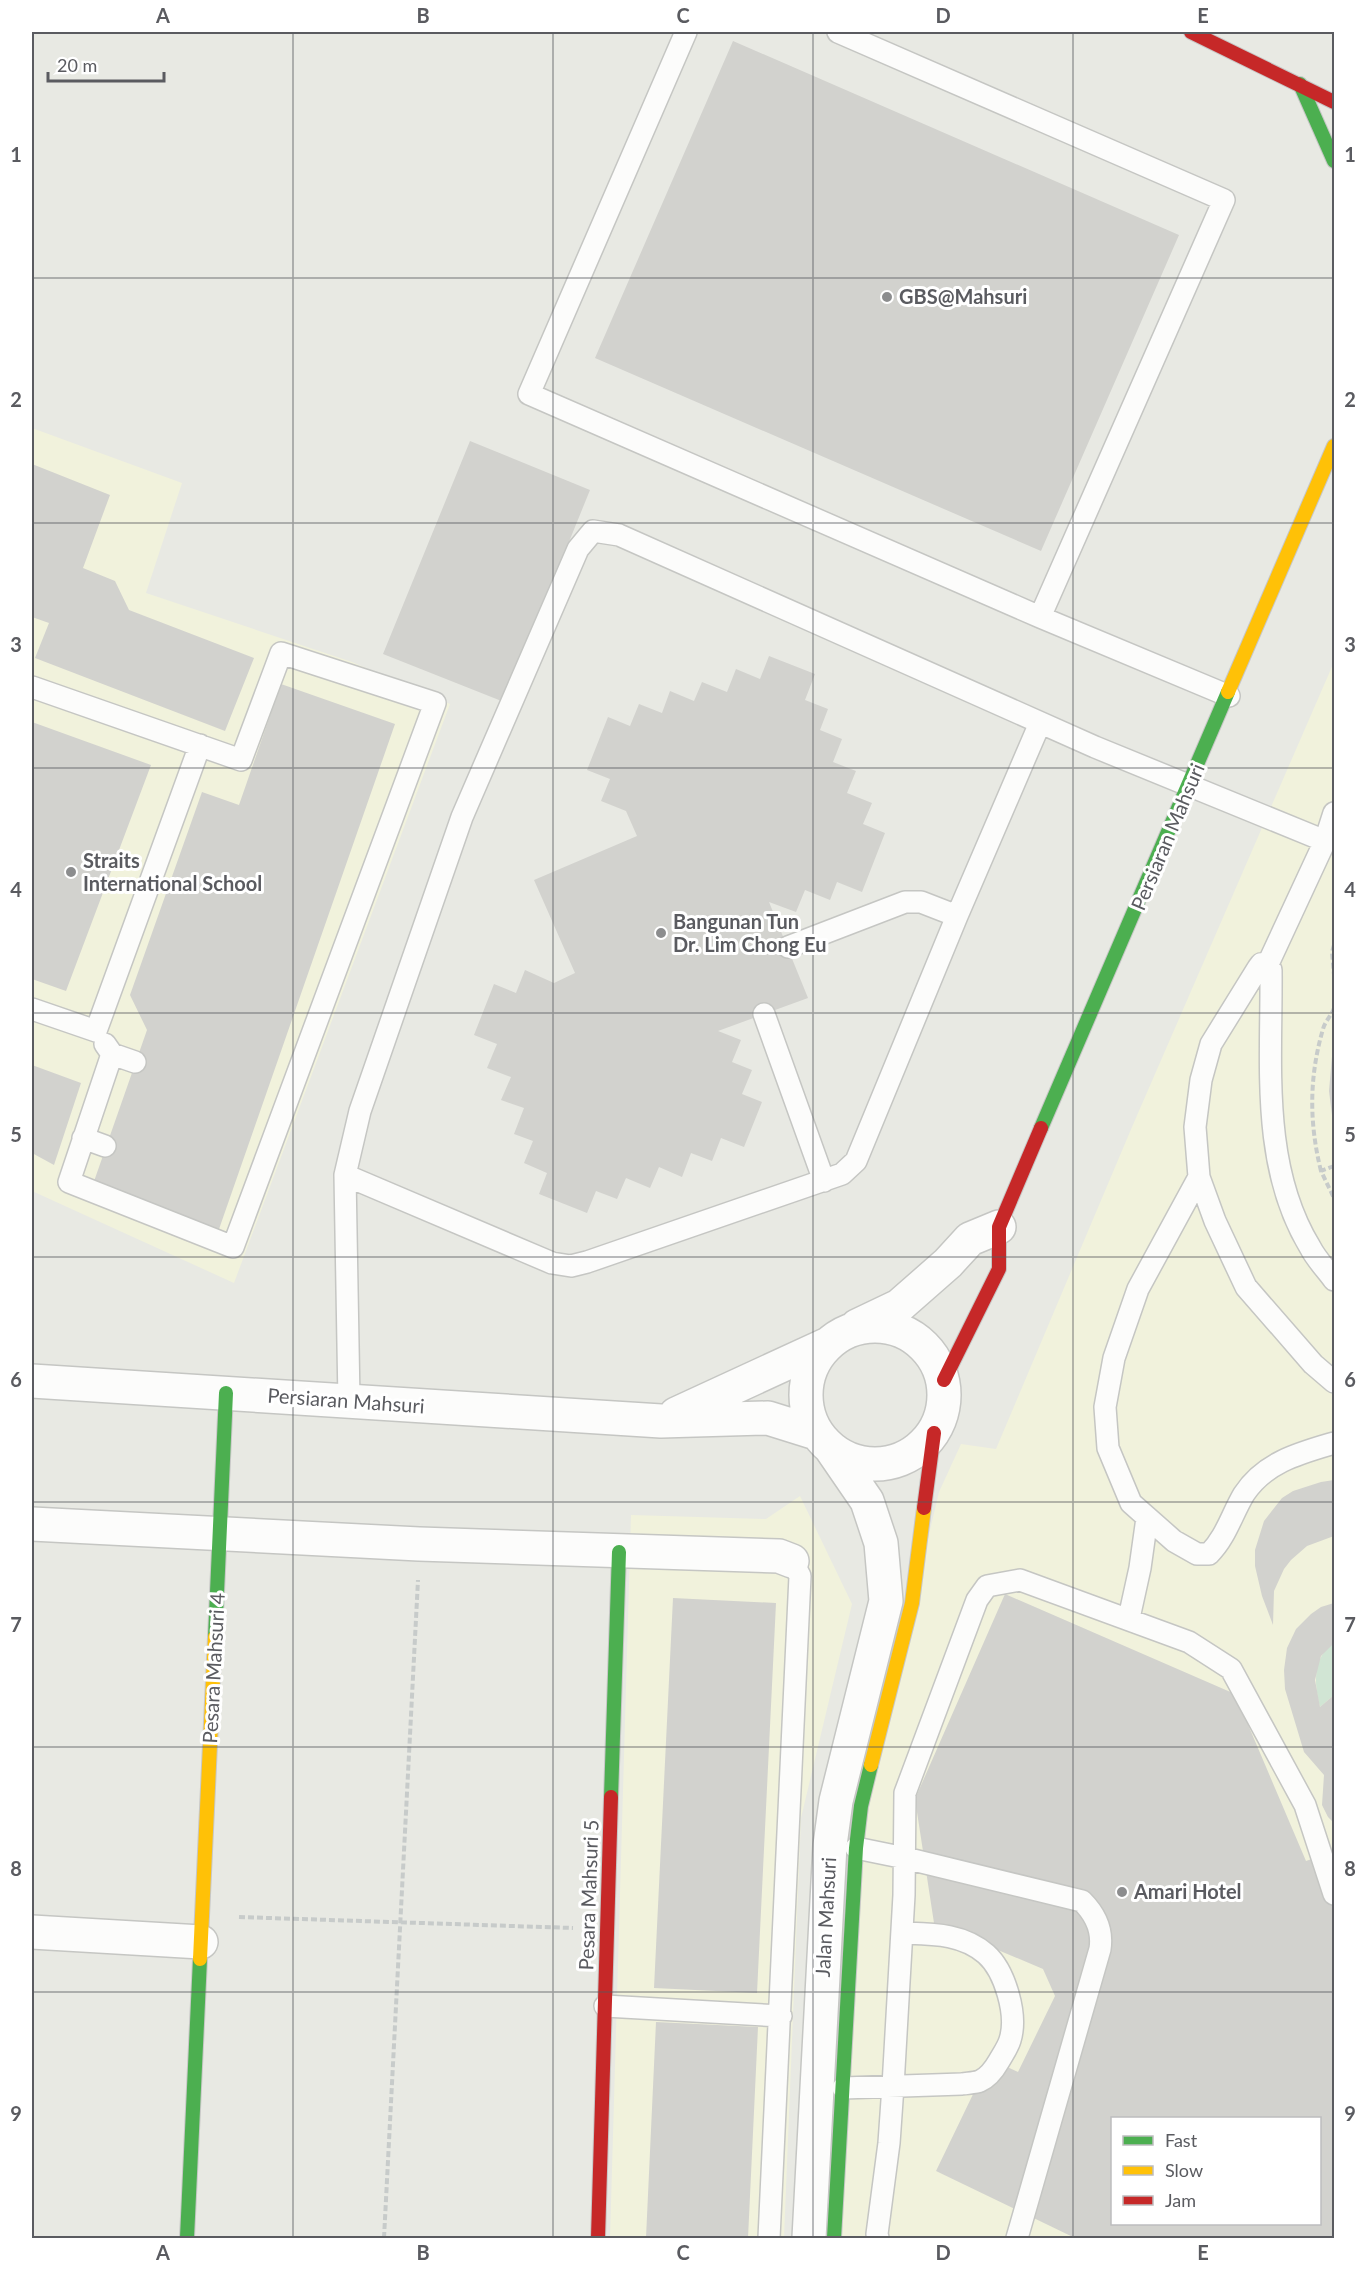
<svg xmlns="http://www.w3.org/2000/svg" width="1366" height="2270" font-family="Lato,sans-serif">
<style>
.commercial{fill:#f1f2dc;fill-rule:evenodd}
.green{fill:#d1e5d4}
.building{fill:#d2d2ce;fill-rule:evenodd}
.lines{fill:none;stroke-linecap:round;stroke-linejoin:round}
.lane-casing{stroke:#c5c6c3;stroke-width:24}
.street-casing{stroke:#c5c6c3;stroke-width:36}
.fast-casing{stroke:#c7c7c6;stroke-width:16}
.slow-casing{stroke:#c7c7c6;stroke-width:16}
.jam-casing{stroke:#c7c7c6;stroke-width:16}
.path{stroke:#c7cbca;stroke-width:4;stroke-dasharray:6 3;stroke-linecap:butt}
.lane{stroke:#fcfcfb;stroke-width:21}
.street{stroke:#fcfcfb;stroke-width:33}
.fast{stroke:#4caf50;stroke-width:14}
.slow{stroke:#ffc107;stroke-width:14}
.jam{stroke:#c62828;stroke-width:14}
.grid{fill:none;stroke:#5a5b60;stroke-width:1.5;stroke-opacity:0.55}
.poi-dot{fill:#8c8d8e;stroke:#fff;stroke-width:2}
.labels{text-anchor:middle;stroke-width:6;stroke-linejoin:round;paint-order:stroke}
.poi-label{font-size:20px;font-weight:bold;fill:#5a5b60;stroke:#fff;text-anchor:start}
.street-label{font-size:20px;fill:#5a5b60;stroke:#fff}
.neatline{fill:none;stroke:#5a5b60;stroke-width:2}
.grid-label{font-size:20px;text-anchor:middle;font-weight:bold;fill:#5a5b60}
</style>
<rect width="100%" height="100%" fill="#e8e9e3"/>
<path class="commercial" d="M32,428L182,483L146,593L352,662L450,704L234,1283L32,1191Z
M1334,662V2238H834L863,1814L939,1492L961,1444L996,1449L1132,1127ZM1112,2118H1320V2224H1112Z
M800,1496L852,1604L801,1818L784,2238H610L631,1515L766,1519Z"/>
<path class="green" d="M1334,1643V1695L1320,1707C1314,1684 1312,1657 1334,1643Z"/>
<path class="building" d="M733,41L1179,235L1041,551L595,358Z
M470,441L590,490L504,702L383,654Z
M32,464L110,495L83,568L115,581L129,610L254,658L225,731L35,658L49,623L32,617Z
M769,656L815,674L805,700L828,709L820,730L842,739L833,762L856,771L847,793L872,803L863,824L885,833L862,892L837,882L830,900L805,890L796,912L769,902L808,998L718,1031L741,1040L732,1062L752,1070L742,1094L762,1102L744,1147L721,1138L712,1161L691,1153L682,1177L659,1167L650,1188L626,1178L617,1199L596,1191L587,1213L539,1194L547,1173L524,1163L533,1141L514,1134L524,1108L501,1100L511,1077L487,1068L497,1044L474,1035L494,984L516,993L525,970L554,983L575,973L534,880L637,836L626,811L601,801L610,779L587,770L608,717L630,726L639,704L662,713L670,691L694,701L702,682L727,692L736,669L760,679Z
M281,684L395,724L218,1232L92,1187L147,1030L130,995L202,792L239,805Z
M32,722L151,765L66,991L32,979Z
M1333,1045H1334V1131L1329,1091Z
M32,1065L81,1083L54,1165L32,1153Z
M1334,1480V1536L1307,1546L1291,1560L1284,1569L1274,1591L1273,1625L1262,1596L1255,1566V1550L1264,1521L1282,1498L1293,1491L1321,1482Z
M1005,1594L1235,1694L1306,1861L1334,1851V2238H1075L936,2171L990,2059L1018,2072L1055,1996L1043,1969L934,1923L915,1799ZM1112,2118H1320V2224H1112Z
M673,1598L776,1603L757,1993L654,1988Z
M1334,1603V1643L1321,1656L1315,1680L1320,1707L1334,1695V1823L1328,1817L1322,1805L1324,1775L1304,1752L1285,1689L1284,1670L1287,1648L1296,1629L1311,1614L1321,1607Z
M656,2022L758,2027L748,2238H646Z"/>
<g class="lines">
<defs>
<path id="lane" d="M686,32L529,394L1040,617L1229,696
M838,32L1224,200L1040,617
M32,687L241,760L281,653L435,703L233,1247L69,1182L112,1054
M788,947L905,902H921L957,916
M1267,966L1261,964L1258,968L1211,1044L1201,1080L1195,1127L1199,1177L1215,1221L1246,1287L1313,1364L1334,1382
M1267,966L1271,970C1272,1062 1260,1165 1310,1247C1316,1259 1326,1269 1334,1280
M1267,966L1325,841L1334,813
M32,1009L96,1031
M764,1014L824,1181
M96,1031L200,745
M105,1044L112,1054L135,1062
M83,1138L105,1146
M345,1175L552,1263L571,1266L587,1262L842,1174L856,1161L957,916L1040,723
M1199,1177L1138,1289L1114,1358L1105,1407L1108,1448L1131,1503L1174,1541L1197,1554H1209C1226,1537 1232,1514 1244,1494C1265,1462 1300,1453 1334,1443
M349,1401L345,1175L360,1111L462,817L578,549L593,531L619,535L1095,747L1325,841
M1129,1618L1140,1568L1147,1518
M856,1848L905,1858L1082,1901C1096,1915 1103,1930 1100,1949L1017,2238
M605,2006L781,2016
M843,2088L962,2084C968,2083 975,2083 980,2081C989,2077 995,2068 999,2061C1003,2054 1008,2047 1010,2040C1018,2015 1005,1971 986,1954C962,1933 931,1934 902,1933
M769,2238L800,1576L792,1561
M878,2238L877,2234L889,2143L893,2086L904,1895L905,1793L977,1600L987,1586L1020,1580L1189,1642L1231,1669L1305,1805L1334,1894"/>
<path id="street" d="M806 1395a69 69 0 1 1 138 0a69 69 0 1 1-138 0Z
M857,1326L899,1306L948,1263L970,1239L999,1227
M32,1381L661,1421L768,1418L816,1433
M676,1414L828,1344
M32,1524L419,1544L779,1556L792,1561
M32,1932L201,1942
M809,2238L830,1845L836,1801L886,1601L881,1543L867,1501L832,1450"/>
<path id="fast" d="M1300,84L1334,161
M1041,1128L1228,692
M215,1637L226,1393
M611,1797L619,1552
M187,2238L200,1959
M834,2238L856,1848L861,1806L871,1765"/>
<path id="slow" d="M1228,692L1334,446
M871,1765L912,1603L924,1508
M200,1959L215,1637"/>
<path id="jam" d="M1191,32L1334,102
M944,1380L999,1269V1227L1041,1128
M924,1508L934,1433
M598,2238L611,1797"/>
</defs>
<use href="#lane" class="lane-casing"/>
<use href="#street" class="street-casing"/>
<use href="#fast" class="fast-casing"/>
<use href="#slow" class="slow-casing"/>
<use href="#jam" class="jam-casing"/>
<path class="path" d="M1334,1166L1321,1171L1334,1198
M1321,1171C1309,1123 1309,1077 1323,1029C1325,1021 1332,1015 1334,1008C1337,997 1333,966 1332,952L1334,945
M239,1917L573,1928
M384,2238L418,1580"/>
<use href="#lane" class="lane"/>
<use href="#street" class="street"/>
<use href="#fast" class="fast"/>
<use href="#slow" class="slow"/>
<use href="#jam" class="jam"/>
</g>
<path class="grid" d="M293,32V2238M553,32V2238M813,32V2238M1073,32V2238M32,278H1334M32,523H1334M32,768H1334M32,1013H1334M32,1257H1334M32,1502H1334M32,1747H1334M32,1992H1334"/>
<g class="poi-dot">
<circle cx="887" cy="297" r="6"/>
<circle cx="71" cy="872" r="6"/>
<circle cx="661" cy="933" r="6"/>
<circle cx="1122" cy="1892" r="6"/>
</g>
<g class="labels">
<g class="poi-label">
<text x="899" y="304">GBS@Mahsuri</text>
<text x="83" y="868">Straits<tspan x="83" dy="23">International School</tspan></text>
<text x="673" y="929">Bangunan Tun<tspan x="673" dy="23">Dr. Lim Chong Eu</tspan></text>
<text x="1134" y="1899">Amari Hotel</text>
</g>
<g class="street-label">
<text transform="translate(1168 837) rotate(-67)" y="7">Persiaran Mahsuri</text>
<text transform="translate(346 1401) rotate(4)" y="7">Persiaran Mahsuri</text>
<text transform="translate(214 1668) rotate(-87)" y="7">Pesara Mahsuri 4</text>
<text transform="translate(589 1895) rotate(-88)" y="7">Pesara Mahsuri 5</text>
<text transform="translate(826 1917) rotate(-87)" y="7">Jalan Mahsuri</text>
</g>
</g>
<rect width="1366" height="2270" fill="none" stroke="#ffffff" stroke-width="66"/>
<rect x="1111" y="2117" width="210" height="108" fill="#ffffff" stroke="#bdbdbf" stroke-width="1.5"/>
<rect x="1123" y="2136" width="30" height="9" fill="#4caf50" stroke="#bdbdbf" stroke-width="1.5"/>
<text x="1165" y="2147" font-size="18" fill="#5a5b60">Fast</text>
<rect x="1123" y="2166" width="30" height="9" fill="#ffc107" stroke="#bdbdbf" stroke-width="1.5"/>
<text x="1165" y="2177" font-size="18" fill="#5a5b60">Slow</text>
<rect x="1123" y="2196" width="30" height="9" fill="#c62828" stroke="#bdbdbf" stroke-width="1.5"/>
<text x="1165" y="2207" font-size="18" fill="#5a5b60">Jam</text>
<path d="M48 72v9h116v-9" fill="none" stroke="#5a5b60" stroke-width="3"/>
<text x="57" y="72" font-size="18" fill="#5a5b60" stroke="#ffffff" stroke-width="4.5" paint-order="stroke">20 m</text>
<rect x="33" y="33" width="1300" height="2204" class="neatline"/>
<g class="grid-label">
<text x="163" y="23">A</text>
<text x="423" y="23">B</text>
<text x="683" y="23">C</text>
<text x="943" y="23">D</text>
<text x="1203" y="23">E</text>
<text x="16" y="162">1</text>
<text x="1350" y="162">1</text>
<text x="16" y="407">2</text>
<text x="1350" y="407">2</text>
<text x="16" y="652">3</text>
<text x="1350" y="652">3</text>
<text x="16" y="897">4</text>
<text x="1350" y="897">4</text>
<text x="16" y="1142">5</text>
<text x="1350" y="1142">5</text>
<text x="16" y="1387">6</text>
<text x="1350" y="1387">6</text>
<text x="16" y="1632">7</text>
<text x="1350" y="1632">7</text>
<text x="16" y="1876">8</text>
<text x="1350" y="1876">8</text>
<text x="16" y="2121">9</text>
<text x="1350" y="2121">9</text>
<text x="163" y="2260">A</text>
<text x="423" y="2260">B</text>
<text x="683" y="2260">C</text>
<text x="943" y="2260">D</text>
<text x="1203" y="2260">E</text>
</g>
</svg>
